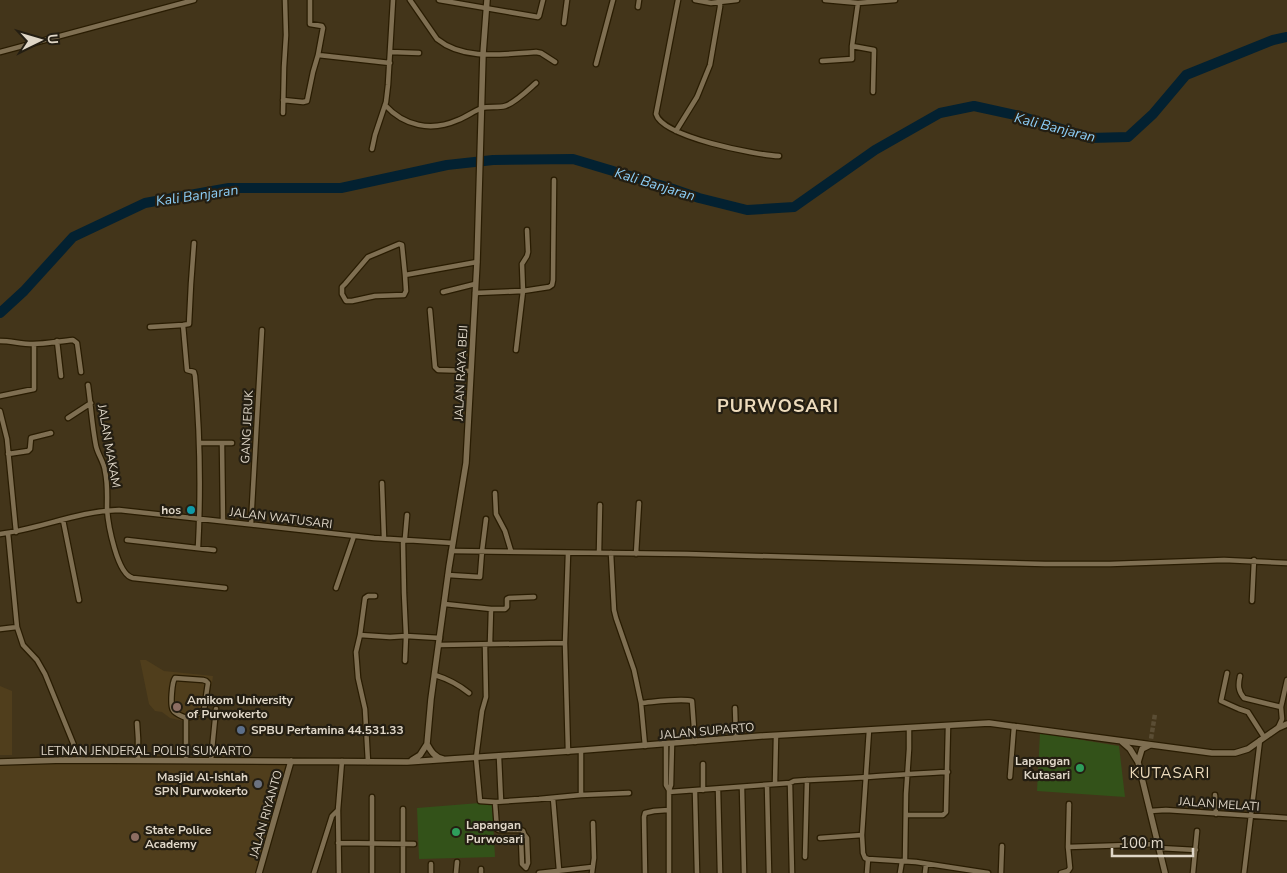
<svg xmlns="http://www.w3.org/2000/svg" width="1287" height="873" font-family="'Nunito Sans',sans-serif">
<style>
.built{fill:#503e1c}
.green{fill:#335219}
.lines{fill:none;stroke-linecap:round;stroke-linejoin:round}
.river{stroke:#032131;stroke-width:10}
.minor-tunnel{stroke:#5a4d34;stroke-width:4.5;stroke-dasharray:4.5 2;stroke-linecap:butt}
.minor-casing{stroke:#291c02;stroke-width:7}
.tertiary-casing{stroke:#291c02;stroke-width:8}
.minor{stroke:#7f6f52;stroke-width:4.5}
.tertiary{stroke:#7f6f52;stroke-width:5.5}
.culture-dot{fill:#0f9aa8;stroke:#241e12;stroke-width:2}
.education-dot{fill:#8d6e63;stroke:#241e12;stroke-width:2}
.service-dot{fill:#5c6f8a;stroke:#241e12;stroke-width:2}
.leisure-dot{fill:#2e9e5b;stroke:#241e12;stroke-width:2}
.worship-dot{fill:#6b7280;stroke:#241e12;stroke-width:2}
.labels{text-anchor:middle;stroke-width:4.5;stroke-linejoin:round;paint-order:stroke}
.street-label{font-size:12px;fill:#dfd6c7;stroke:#241e12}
.poi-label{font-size:12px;font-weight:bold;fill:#dfd6c7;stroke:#241e12;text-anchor:start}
.water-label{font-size:14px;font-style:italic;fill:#8ccef7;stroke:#241e12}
.quarter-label{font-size:15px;letter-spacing:1px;fill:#eddbbc;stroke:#241e12}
.district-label{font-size:18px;font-weight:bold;letter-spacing:1px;fill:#eddbbc;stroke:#241e12}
</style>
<rect width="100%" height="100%" fill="#43351a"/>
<path class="built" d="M140,660H146L164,671L213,676L212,683L205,699L200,717L190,721L189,756H183L184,721L170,718L162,712L155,711L149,704Z
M0,686L12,691V755H0Z
M291,761L259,873H0V762Z"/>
<path class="green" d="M1040,733L1119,746L1125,797L1037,791Z
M492,802L495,857L419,859L417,808Z"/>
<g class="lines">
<path class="river" d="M0,313L24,291L73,237L145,203L229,188H341L447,165L493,160L573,159L673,189L699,198L747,210L794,207L875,150L940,113L974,106L1020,116L1090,138L1128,137L1153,114L1186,75L1273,40L1287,37"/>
<path class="minor-tunnel" d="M1150,745L1155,714"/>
<defs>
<path id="minor" d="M310,0V24L322,26L323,28L318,55
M410,0L437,39C464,61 504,54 536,52L541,53L555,62
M439,0L538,17L539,16L543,0
M678,0L656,114C662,137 756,155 779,156
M695,0L711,3L737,0
M825,0L858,3L895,0
M638,7L639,0
M564,23L567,0
M852,46L874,50L873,92
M0,52L194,0
M390,52L419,53
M822,61L852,59V46L858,3
M596,64L613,0
M283,100L303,102L307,101L313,72L318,55L390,63
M385,105C404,126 431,132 458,120C466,117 474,111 482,108C489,106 498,108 505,106C515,103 528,90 536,83
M283,113L284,67L286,35L285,0
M676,131L697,97L710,65L720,7V0
M372,149L375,135L386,102L388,85L393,0
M405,275L406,291L404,295L375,296L352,301H346L342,294V287L345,284L368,257L399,244L402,245L405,275L477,262
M443,292L475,284
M475,293L523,291L549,287L552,285L553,280L554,180
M430,310L435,367L438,370L471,371
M183,325L187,370L194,372L195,376C200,433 201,491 198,548
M150,327L183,325L189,324L191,284L194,243
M0,341C11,341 21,344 33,344C46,344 60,341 73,340L77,343L81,372
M57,341L61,376
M516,350L523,291L522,264L527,256L528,252L527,230
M88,385C91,406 92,426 96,446C98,455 104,462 105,471C108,485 107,496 107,509C108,524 117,575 133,578L225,588
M0,396L34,389V344
M0,411L7,439L16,532
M68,418L91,403
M200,443H232
M222,444L223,521
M8,454L28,451L30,449L31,438L51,433
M382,483L384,538
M495,493L496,514L505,531L511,551
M407,515L405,538L403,543L404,593L406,636L440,638
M63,520L79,600
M251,524L262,330
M8,533L17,627L23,645L37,660L45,674L80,760
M0,534C40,529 78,511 119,510L374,538L453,543
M127,540L214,550
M451,551L687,554L1045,564H1110L1224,560L1287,563
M568,553L565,643L568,752
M599,553L600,505
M611,553L614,610L616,618L634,670L641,703L645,746
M636,554L639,503
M448,575L480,577L482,551L486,519
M336,588L354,536
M1252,601L1254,560
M445,604L491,609H505L507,607V599L509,598L534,597
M0,629L17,627
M360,635L390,637L406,636L405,661
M490,644L491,609
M439,645L565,643
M485,645L486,697L482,711L476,758L480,801L495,802L539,799L581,795V751
M1227,673L1221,701L1239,709L1248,712L1264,737
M435,675C448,679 458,684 469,693
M1240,676C1238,685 1238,691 1244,698L1281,707
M641,703C654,702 681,698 692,701L695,742
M735,708L736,738
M137,723L138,739V760
M1278,728L1282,719L1281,707L1287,680
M869,730L862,835L863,853L865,858L868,859L916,862L988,873
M666,744V785L669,790
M499,757L501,801
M186,760V718C182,716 175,714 173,710C170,705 172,682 175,678L203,680L206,681L208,683L204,710L194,716L186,718
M211,760L216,709
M368,762L365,709L358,678L356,652L360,635L365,598L368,596H375
M703,764V790
M1010,777L1014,726
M790,783L794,781C818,779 843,779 867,777C894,775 921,773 948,772
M775,784L776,736
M767,785L769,873
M742,787L744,873
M718,789L720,873
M695,791L697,873
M669,792L790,783L792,873
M581,795L629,793
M1215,795L1216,814
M372,797V873
M553,798L559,870
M495,802L497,829L499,830H521L523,831L524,834
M403,809V873
M1150,811L1166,810L1287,818
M906,815H943L946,812L948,726
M524,834L527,838L528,863L526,868L522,864L521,838Z
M820,838L862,835
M338,843L414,844
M1068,847L1069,804
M1159,848L1196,850
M805,857L807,780
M905,861L906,794L909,749V728
M481,869V873
M314,873L332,816L338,810
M339,873L338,810L342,761
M431,873V864
M456,873L457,862
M539,873L592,867
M592,873L594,858L593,823
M645,873L644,817L645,813L654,811L668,810
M669,873V790L671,785L672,744
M867,873L868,859
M900,873L902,861
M925,873L926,864
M1001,873L1002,846
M1061,873L1068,871L1070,868L1068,847L1158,844
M1193,873L1197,831
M1244,873L1260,740"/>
<path id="tertiary" d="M1122,742L1130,749L1138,762L1165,873
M427,744C431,751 434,757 443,759
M412,760L420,755L427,744L431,699L449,567L466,463L477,262L483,54L487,0
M0,762L64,760L407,762L584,750L761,736L989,723L1212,753H1235L1248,749L1278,728L1287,724
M1138,762L1142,749L1150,745
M259,873L291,761"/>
</defs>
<use href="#minor" class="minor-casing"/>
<use href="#tertiary" class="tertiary-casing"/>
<use href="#minor" class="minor"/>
<use href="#tertiary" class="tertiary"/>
</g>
<circle class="culture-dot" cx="191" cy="510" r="5"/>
<g class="education-dot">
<circle cx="177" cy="707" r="5"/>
<circle cx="135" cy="837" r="5"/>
</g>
<circle class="service-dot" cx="241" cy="730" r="5"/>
<g class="leisure-dot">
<circle cx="1080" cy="768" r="5"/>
<circle cx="456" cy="832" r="5"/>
</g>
<circle class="worship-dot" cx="258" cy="784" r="5"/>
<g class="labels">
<g class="street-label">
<text transform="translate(461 373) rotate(-87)" y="4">JALAN RAYA BEJI</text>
<text transform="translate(247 427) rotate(-87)" y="4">GANG JERUK</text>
<text transform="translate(109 446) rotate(80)" y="4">JALAN MAKAM</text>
<text transform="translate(281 518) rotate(7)" y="4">JALAN WATUSARI</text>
<text transform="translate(707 731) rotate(-5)" y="4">JALAN SUPARTO</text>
<text x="146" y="755">LETNAN JENDERAL POLISI SUMARTO</text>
<text transform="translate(1219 804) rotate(4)" y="4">JALAN MELATI</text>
<text transform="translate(266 814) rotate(-74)" y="4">JALAN RIYANTO</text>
</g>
<g class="poi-label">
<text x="181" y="514" text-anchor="end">hos</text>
<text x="187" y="704">Amikom University<tspan x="187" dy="14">of Purwokerto</tspan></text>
<text x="251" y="734">SPBU Pertamina 44.531.33</text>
<text x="1070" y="765" text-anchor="end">Lapangan<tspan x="1070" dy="14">Kutasari</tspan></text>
<text x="248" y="781" text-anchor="end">Masjid Al-Ishlah<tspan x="248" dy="14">SPN Purwokerto</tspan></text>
<text x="466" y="829">Lapangan<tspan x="466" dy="14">Purwosari</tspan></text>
<text x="145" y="834">State Police<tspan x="145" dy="14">Academy</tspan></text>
</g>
<g class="water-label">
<text transform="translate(1055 127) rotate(14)" y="5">Kali Banjaran</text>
<text transform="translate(655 184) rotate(17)" y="5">Kali Banjaran</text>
<text transform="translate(197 195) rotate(-8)" y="5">Kali Banjaran</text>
</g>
<g class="quarter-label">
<text x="1170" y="778">KUTASARI</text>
</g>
<g class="district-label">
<text x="778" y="412">PURWOSARI</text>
</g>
</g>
<g transform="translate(40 40) rotate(85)" stroke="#241e12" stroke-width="4" paint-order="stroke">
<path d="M0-4L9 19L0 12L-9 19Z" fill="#dfd6c7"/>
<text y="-8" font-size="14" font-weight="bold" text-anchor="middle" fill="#dfd6c7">U</text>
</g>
<path d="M1112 848v8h81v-8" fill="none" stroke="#dfd6c7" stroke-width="2.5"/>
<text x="1120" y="848" font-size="15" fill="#dfd6c7" stroke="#241e12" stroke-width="4" paint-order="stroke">100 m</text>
</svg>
